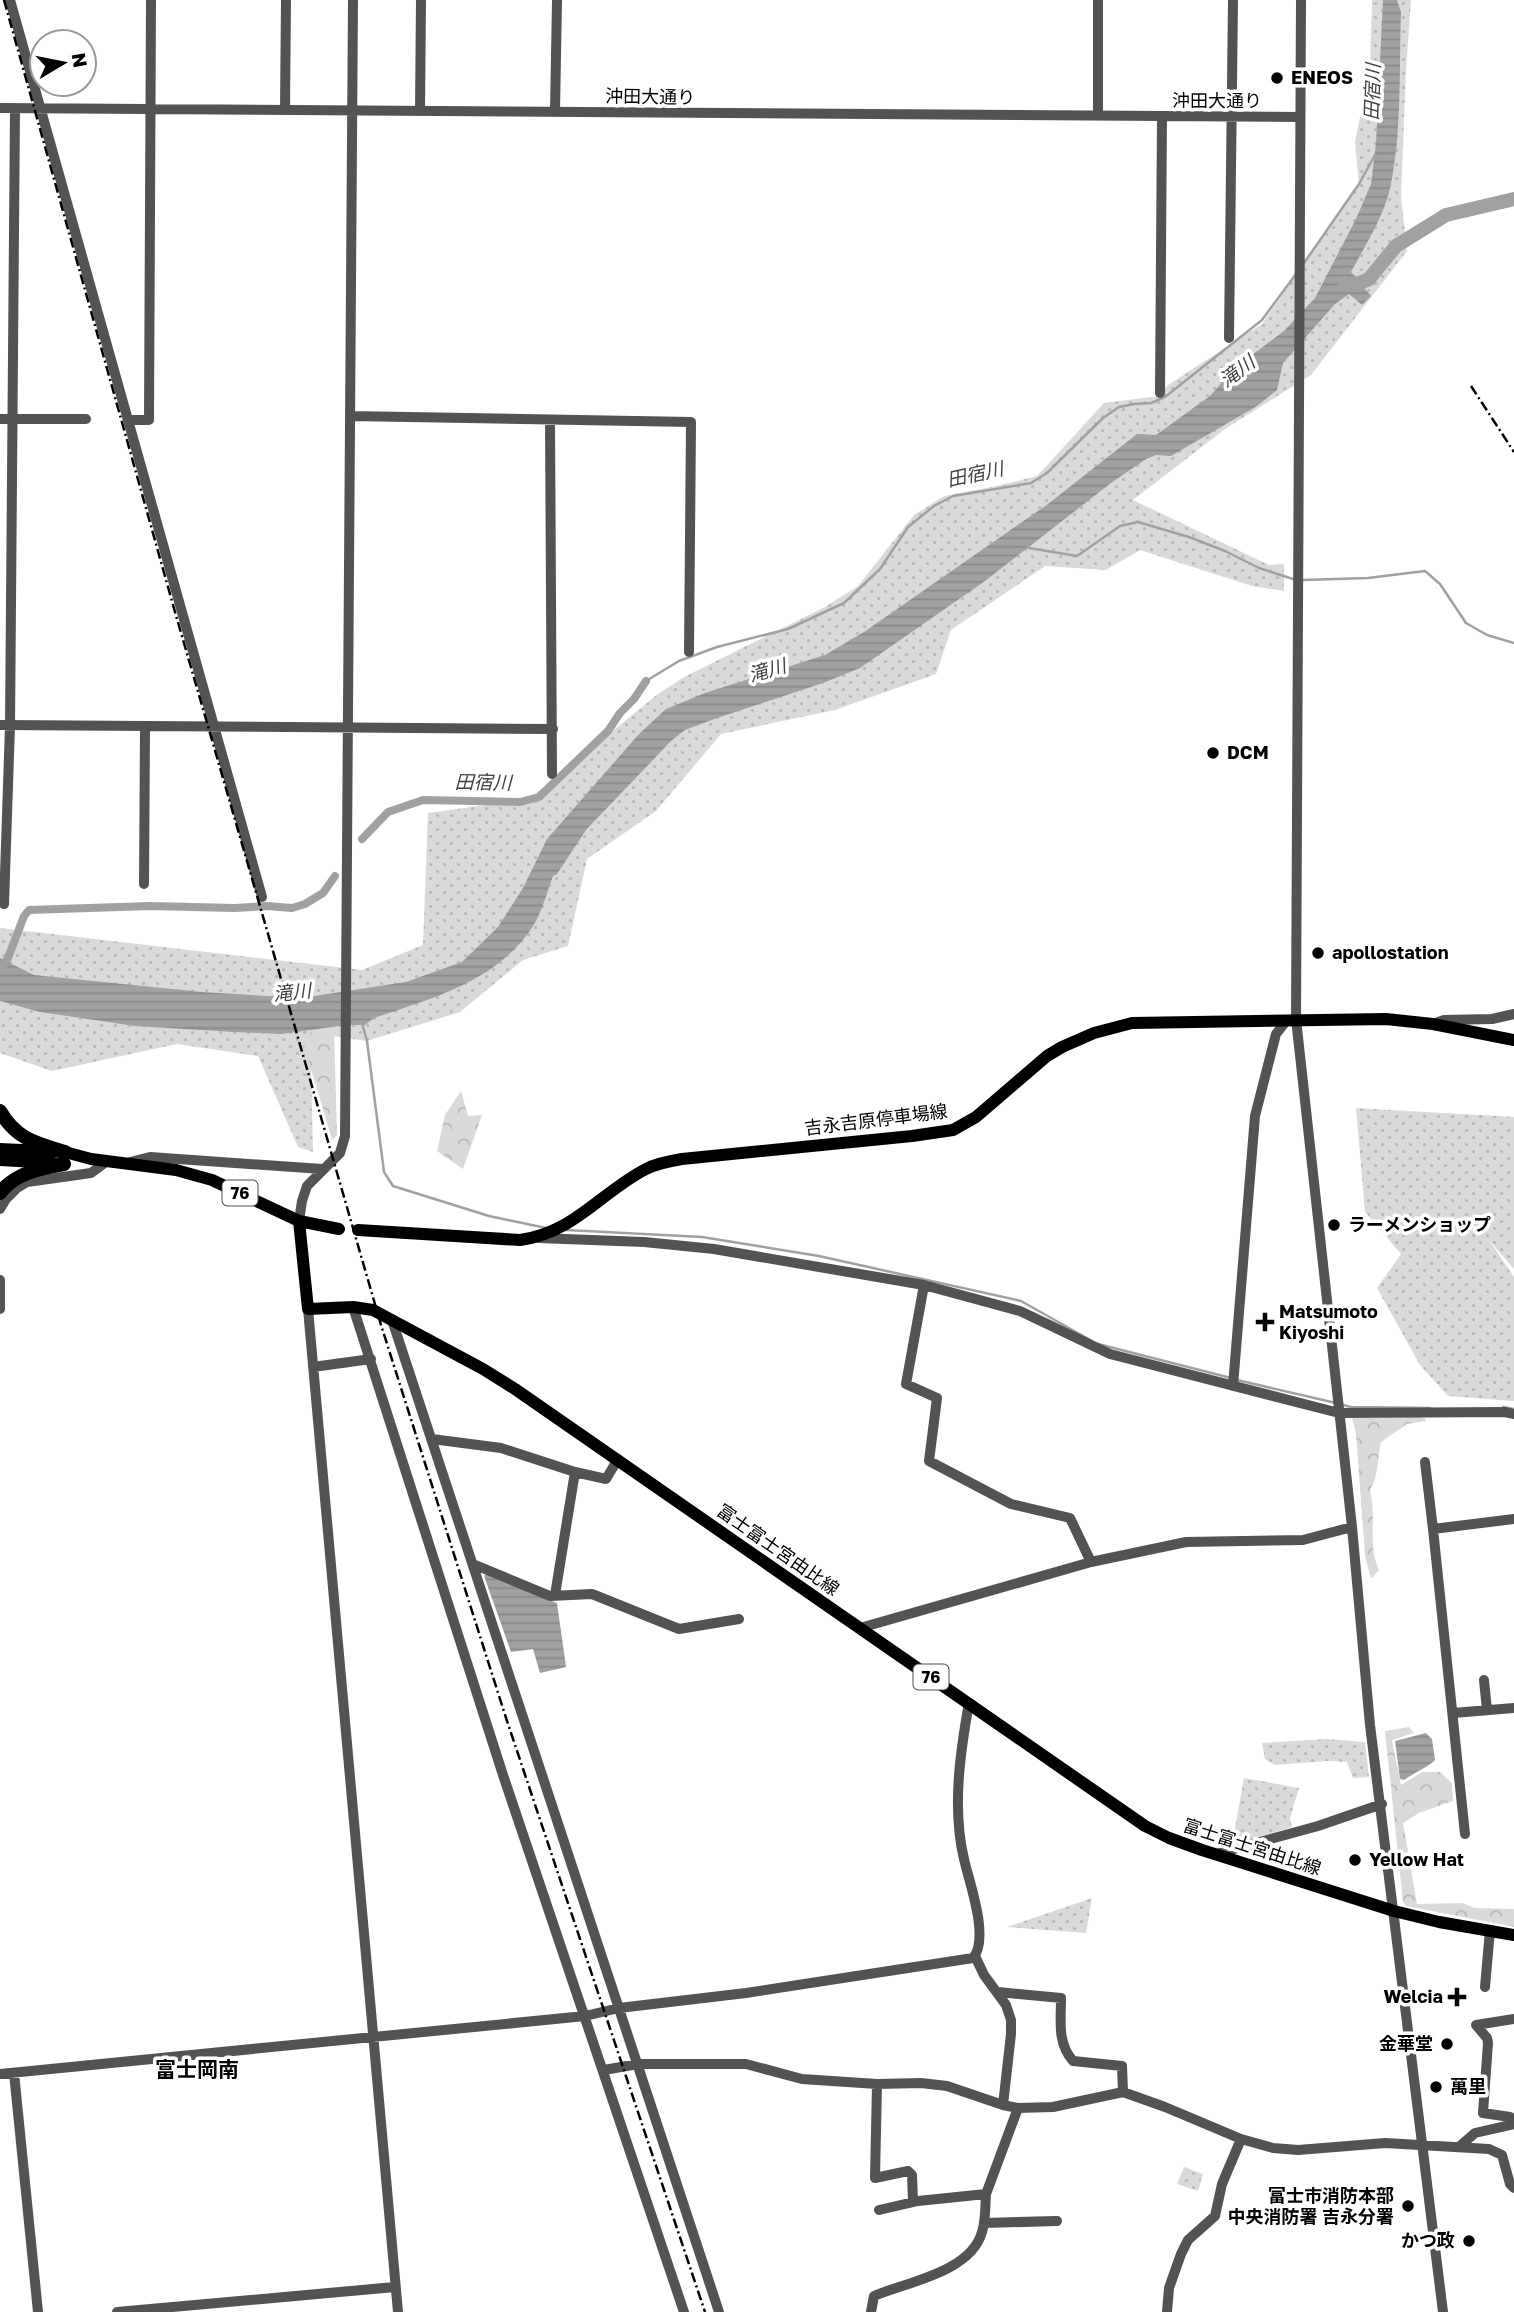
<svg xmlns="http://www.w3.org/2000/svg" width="1514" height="2312" font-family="'Golos Text','Noto Sans JP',sans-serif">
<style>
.green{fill:url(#green-dots)}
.forest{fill:url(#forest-crowns)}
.water{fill:url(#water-rules)}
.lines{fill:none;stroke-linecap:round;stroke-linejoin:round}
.stream{stroke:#a1a1a1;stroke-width:2.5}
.canal{stroke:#a1a1a1;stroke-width:8}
.river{stroke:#a1a1a1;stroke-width:14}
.minor{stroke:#535353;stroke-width:10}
.major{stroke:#000;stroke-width:12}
.highway{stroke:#000;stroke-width:14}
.rail{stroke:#000;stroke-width:2.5;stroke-dasharray:10 3.5 2 3.5;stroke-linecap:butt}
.poi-dot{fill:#000;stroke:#fff;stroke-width:2.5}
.labels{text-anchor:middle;stroke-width:7;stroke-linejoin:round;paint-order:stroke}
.shield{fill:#fff;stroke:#4c4c4c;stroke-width:2}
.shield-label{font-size:16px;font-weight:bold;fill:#000}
.poi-label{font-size:18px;font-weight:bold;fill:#000;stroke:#fff;text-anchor:start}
.street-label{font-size:18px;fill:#000;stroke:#fff}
.water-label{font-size:19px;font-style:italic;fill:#424242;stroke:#fff}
.quarter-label{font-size:21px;font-weight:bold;fill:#000;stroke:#fff}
</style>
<defs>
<pattern id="green-dots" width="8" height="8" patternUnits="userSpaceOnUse" patternTransform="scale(1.75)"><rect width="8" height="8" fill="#dadada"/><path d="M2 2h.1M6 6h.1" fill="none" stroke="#b9b9b9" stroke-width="1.8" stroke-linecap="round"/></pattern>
<pattern id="forest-crowns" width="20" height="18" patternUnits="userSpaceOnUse" patternTransform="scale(1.75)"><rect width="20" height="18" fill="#dadada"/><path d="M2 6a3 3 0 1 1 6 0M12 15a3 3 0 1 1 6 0" fill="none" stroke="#b9b9b9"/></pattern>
<pattern id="water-rules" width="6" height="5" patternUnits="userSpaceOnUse" patternTransform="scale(1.75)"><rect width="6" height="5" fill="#a1a1a1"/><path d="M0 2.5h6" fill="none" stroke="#898989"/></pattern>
</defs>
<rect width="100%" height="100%" fill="#fff"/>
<path class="green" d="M1372,0H1411L1406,70L1401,196L1407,251L1311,375L1225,429L1133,500L1269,565L1284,564V591L1252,586L1140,550L1106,570L1045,566L951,630L936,674L835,710L721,734L656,811L587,859L568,946L523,960L460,1012L367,1041L310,1033L313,1152L298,1147L258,1056L177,1044L52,1071L0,1053V928L362,970L423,945L428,813L529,799L658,694L684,677L825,607L858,586L914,515L944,496L992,487L1037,476L1104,403L1159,396L1168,385L1262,324L1359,185L1355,142L1370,67Z
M1356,1108L1514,1117V1269L1489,1240L1514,1277V1401L1448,1396L1420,1365L1377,1288L1401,1254L1365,1212Z
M1326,1739L1365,1742L1369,1777L1353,1778L1347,1762L1327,1761L1275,1765L1265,1759L1262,1743Z
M1244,1778L1299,1788L1290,1818L1292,1827L1232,1845Z
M1092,1898L1086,1933L1007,1927Z
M1184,2167L1203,2174L1198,2191L1177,2184Z"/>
<path class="forest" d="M334,1027L337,1136L332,1140L301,1035Z
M461,1091L468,1116L482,1115L463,1169L437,1151L445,1115Z
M1420,1417L1426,1419L1425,1421L1407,1424L1381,1442C1377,1459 1379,1475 1370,1490C1377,1516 1367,1545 1379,1570L1372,1578L1370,1576L1365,1555L1356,1434L1352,1418Z
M1409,1727L1414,1733L1392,1740L1401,1785L1422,1772H1440L1452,1783L1453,1801L1419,1813L1403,1823L1417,1904L1462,1903L1475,1908L1514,1909V1927L1406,1906L1403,1902L1385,1731Z"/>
<path class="water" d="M1383,0H1397L1401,12C1399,69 1402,128 1391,184C1385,215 1366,244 1351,272L1371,296L1362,305L1349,294L1335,304L1283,363L1277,390L1257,406L1171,456L1156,455L1146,459L1111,483L985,581L860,668L823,683L717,718L685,730L671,741L586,830L557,874L553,876C547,892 542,912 533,926C497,982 433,998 374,1018L365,1025H346L282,1034L234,1032L135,1026L40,1012L0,1001V958L34,975L202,992L301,998L406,982L462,962L498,927L523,888L547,839L639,734L666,709L705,693L825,655L864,632L1048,504L1137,434L1156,435L1210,396L1224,380L1222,377L1284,331L1315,298L1356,219L1371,184L1376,143Z
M486,1574L557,1603L566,1667L540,1673L533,1649L511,1652L484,1576Z
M1426,1733L1432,1739L1435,1760C1430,1766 1412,1774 1404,1780L1400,1779L1395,1741Z"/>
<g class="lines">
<path class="stream" d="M1304,263L1359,184L1375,155
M1027,546L1029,548L1077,556L1120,526L1138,522L1189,537L1225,551L1259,568L1296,580
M1303,580L1368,578L1425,571L1440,584L1466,623L1487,635L1514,643
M646,681L679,661L717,647L788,629L844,603L880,569L908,527L934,506L953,496L1031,483L1047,473L1103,418L1119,407L1134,404L1151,403L1165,397L1262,320L1296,274
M362,1023L367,1041L384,1172L393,1186L489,1216L546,1228
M566,1230L702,1237L819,1256L1021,1301L1092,1341
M1098,1344L1231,1378
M1237,1380L1336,1403
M1343,1405L1351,1407L1430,1408
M1503,1407L1514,1409"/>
<path class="canal" d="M362,839L388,812L423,800L520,802L539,797L608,731L620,713L634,699L646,681
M0,971L8,958L24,916L29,910L150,906L235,908L266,906L292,908L305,904L323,893L335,876"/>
<path class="river" d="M1344,283L1355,285L1369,279L1396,246L1446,215L1514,199"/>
<path class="minor" d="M10,0L262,897
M1301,0L1296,1019L1352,1527L1370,1725L1443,2312
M0,108L1300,117
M285,110L286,0
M420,111L421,0
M555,112L557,0
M1098,116V0
M1229,338L1233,0
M1160,393L1162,117
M350,416L691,422L689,652
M0,419H86
M128,420H149L151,0
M550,420L552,774
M0,725L553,729
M144,884L145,728
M4,904L10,726L15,108
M1433,1024L1444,1020L1492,1019L1514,1014
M130,1162L150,1157L322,1169
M0,1209L6,1199L17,1188L27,1182L91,1173L106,1162
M299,1221L302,1201L307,1186L340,1153L345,1136L353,0
M539,1238L644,1242L714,1249L924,1285L1020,1311L1110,1354L1339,1413L1505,1412L1514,1414
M0,1280V1309
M924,1285L906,1384L937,1398L929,1461L1011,1504L1070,1518L1091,1562
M353,1307L503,1775L684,2312
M308,1309L398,2312
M392,1320L719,2312
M313,1367L371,1359
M1233,1386L1255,1116L1276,1034L1287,1020
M432,1439L501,1448L575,1472
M1425,1462L1433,1529
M473,1564L550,1596L592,1594L679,1629L739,1619
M555,1595L575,1472L606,1479L618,1459
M860,1628L1091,1562L1186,1542L1303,1540L1352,1527
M1484,1680L1487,1710
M1453,1713L1514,1708
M1465,1834L1433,1529L1514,1519
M1216,1854L1318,1826L1382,1804
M975,1956L984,1975L1006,2005L1011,2020V2034L1003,2105
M1485,1987L1490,1930
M998,1992L1061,1998C1061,2021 1057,2043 1073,2061L1122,2066L1123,2092
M1514,2019L1476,2025L1487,2038L1488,2043L1483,2113L1510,2117L1514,2119
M604,2070L638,2064H746L802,2079L877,2084L921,2083L947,2086L1003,2105L1018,2108L1053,2107L1123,2092L1165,2107L1241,2139L1273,2148L1298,2150L1385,2143L1489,2149L1502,2155L1510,2184L1514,2188
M14,2073L38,2312
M0,2074L585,2016L619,2008L746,1993L973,1958C990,1938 969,1882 964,1859C952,1809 960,1753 969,1703
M877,2084L875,2178L908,2171L912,2175L913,2202
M1460,2146L1475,2133L1514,2124
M879,2210L918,2201L986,2194L1018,2108
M984,2223L1057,2221
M117,2312L395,2287
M871,2312L874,2296C907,2282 971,2272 982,2232C986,2220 985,2206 986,2194
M1167,2312L1169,2288L1181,2254L1188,2240L1215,2216L1222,2184L1241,2139"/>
<path class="major" d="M0,1149L65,1152L91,1159L176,1170L212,1180L299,1221L308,1309L353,1307L373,1310L483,1369L515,1389L1145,1826L1169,1838L1202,1850L1394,1911L1439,1922L1514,1935
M0,1160L52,1163
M299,1221L339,1229
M358,1230L520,1240C574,1233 601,1192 646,1169C657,1163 670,1161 682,1159L912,1136L953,1130L976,1117L1047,1056L1062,1047L1094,1033L1132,1023L1386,1019L1433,1024L1514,1040"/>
<path class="highway" d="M0,1111C16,1139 36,1143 65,1152
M0,1193C15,1173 41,1168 64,1164"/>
<path class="rail" d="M4,0L175,612L381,1325L507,1721L705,2312
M1471,386L1514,452"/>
</g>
<g class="poi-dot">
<circle cx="1277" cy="78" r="7"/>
<circle cx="1213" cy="753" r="7"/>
<circle cx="1318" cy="953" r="7"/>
<circle cx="1334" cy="1225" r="7"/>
<path d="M1261.5 1311.5h7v7h7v7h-7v7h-7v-7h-7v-7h7z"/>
<circle cx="1355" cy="1860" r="7"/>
<path d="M1453.5 1986.5h7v7h7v7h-7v7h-7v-7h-7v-7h7z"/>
<circle cx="1447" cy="2044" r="7"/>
<circle cx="1436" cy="2087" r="7"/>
<circle cx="1408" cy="2206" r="7"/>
<circle cx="1469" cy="2241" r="7"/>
</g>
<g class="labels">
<g class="shield">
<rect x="222.5" y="1180.5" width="35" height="25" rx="5"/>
<rect x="913.5" y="1664.5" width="35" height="25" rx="5"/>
</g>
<g class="shield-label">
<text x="240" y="1199">76</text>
<text x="931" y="1683">76</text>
</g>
<g class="poi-label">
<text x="1291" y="84">ENEOS</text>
<text x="1227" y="759">DCM</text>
<text x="1332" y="959">apollostation</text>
<text x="1348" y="1231">ラーメンショップ</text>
<text x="1279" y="1318">Matsumoto<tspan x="1279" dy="21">Kiyoshi</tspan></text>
<text x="1369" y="1866">Yellow Hat</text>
<text x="1443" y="2003" text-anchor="end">Welcia</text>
<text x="1433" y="2050" text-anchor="end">金華堂</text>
<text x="1450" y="2093">萬里</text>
<text x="1394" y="2202" text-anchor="end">富士市消防本部<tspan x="1394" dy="21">中央消防署 吉永分署</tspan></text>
<text x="1455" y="2247" text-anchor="end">かつ政</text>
</g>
<g class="street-label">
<text transform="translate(650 97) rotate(1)" y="6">沖田大通り</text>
<text x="1217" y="107">沖田大通り</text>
<text transform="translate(876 1120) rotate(-7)" y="6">吉永吉原停車場線</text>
<text transform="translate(778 1550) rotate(35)" y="6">富士富士宮由比線</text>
<text transform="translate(1252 1847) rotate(18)" y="6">富士富士宮由比線</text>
</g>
<g class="water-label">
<text transform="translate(1372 92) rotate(-88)" y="7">田宿川</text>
<text transform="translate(1237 371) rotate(-37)" y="7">滝川</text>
<text transform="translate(975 474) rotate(-12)" y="7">田宿川</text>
<text transform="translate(767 670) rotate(-16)" y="7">滝川</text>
<text transform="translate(483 782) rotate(1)" y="7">田宿川</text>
<text transform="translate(292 992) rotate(-6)" y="7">滝川</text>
</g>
<g class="quarter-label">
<text x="197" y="2077">富士岡南</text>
</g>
</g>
<g transform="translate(63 63) rotate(80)"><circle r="33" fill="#ffffff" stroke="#999999" stroke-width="2"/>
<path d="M0-5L12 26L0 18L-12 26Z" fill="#000000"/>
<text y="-10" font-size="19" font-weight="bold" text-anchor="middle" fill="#000000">N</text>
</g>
</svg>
